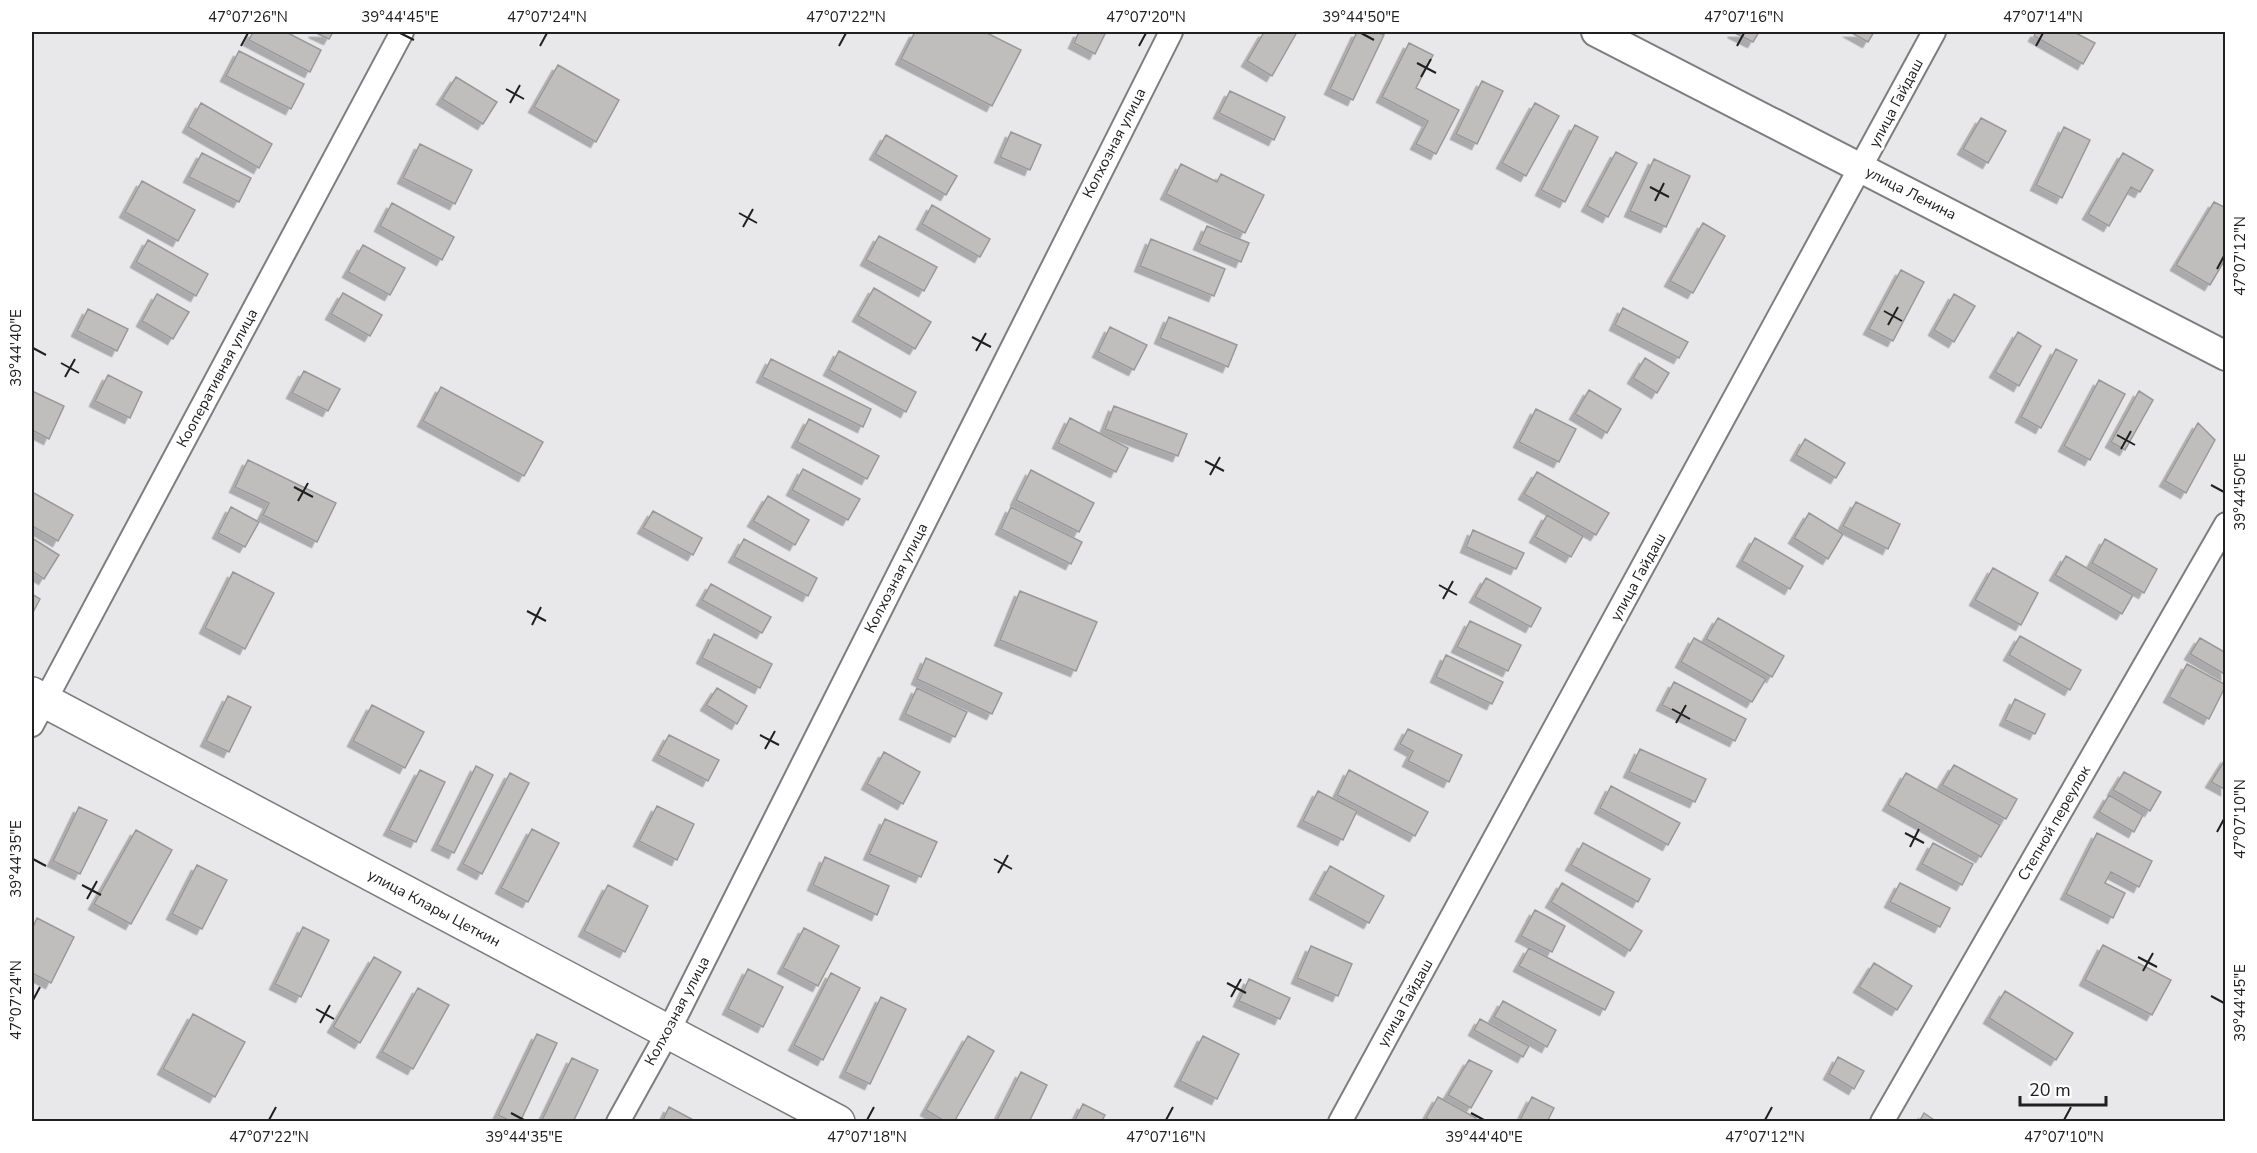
<svg xmlns="http://www.w3.org/2000/svg" width="2257" height="1153" font-family="'Nunito Sans',sans-serif">
<style>
.building{fill:#bfbebd;stroke:#9a9998;stroke-width:1.5;filter:url(#shadow)}
.lines{fill:none;stroke-linecap:round;stroke-linejoin:round}
.minor-casing{stroke:#7d7d7e;stroke-width:26}
.tertiary-casing{stroke:#7d7d7e;stroke-width:32}
.secondary-casing{stroke:#7d7d7e;stroke-width:36}
.minor{stroke:#fff;stroke-width:22}
.tertiary{stroke:#fff;stroke-width:28}
.secondary{stroke:#fff;stroke-width:33}
.ticks{fill:none;stroke:#202020;stroke-width:2}
.labels{text-anchor:middle;stroke-width:6;stroke-linejoin:round;paint-order:stroke}
.street-label{font-size:15px;fill:#202020;stroke:#fff}
.neatline{fill:none;stroke:#202020;stroke-width:2}
.ticks-label{font-size:15px;text-anchor:middle;fill:#202020}
</style>
<defs>
<filter id="shadow"><feDropShadow dx="-5.5" dy="5.5" stdDeviation="0" flood-color="#0004"/></filter>
</defs>
<rect width="100%" height="100%" fill="#e8e8ea"/>
<path class="building" d="M253,32H286L321,50L310,72L249,40Z
M314,32H333L329,39Z
M915,32H985L1021,50L992,106L901,59Z
M1079,32H1106L1095,54L1074,43Z
M1264,32H1297L1272,76L1247,61Z
M1357,32H1376L1384,35L1353,100L1330,89Z
M1733,32H1759L1753,42Z
M1850,32H1874L1868,42Z
M2036,32H2074L2095,43L2083,64L2034,36Z
M1409,43L1433,55L1416,88L1459,110L1436,154L1416,144L1428,121L1382,97Z
M239,51L304,84L291,109L226,76Z
M558,65L619,100L596,142L534,107Z
M456,77L497,102L483,124L442,99Z
M1482,81L1503,91L1477,144L1456,134Z
M1230,91L1285,117L1274,140L1219,113Z
M201,103L272,144L259,168L188,127Z
M1535,103L1559,116L1526,176L1502,163Z
M1981,118L2006,131L1988,163L1963,149Z
M1575,125L1598,137L1565,202L1541,190Z
M2064,127L2090,140L2062,198L2036,185Z
M1011,132L1041,145L1030,170L1000,157Z
M886,135L957,176L946,195L875,154Z
M420,144L472,170L455,204L403,178Z
M1616,152L1637,163L1608,217L1587,206Z
M202,153L251,178L239,202L189,177Z
M2123,153L2153,170L2140,192L2131,187L2109,226L2088,214Z
M1654,159L1690,176L1666,227L1630,211Z
M1181,164L1217,182L1221,174L1264,195L1245,233L1166,194Z
M142,181L195,210L178,241L125,212Z
M2214,202L2226,208V258L2210,285L2176,265Z
M392,203L454,237L442,260L380,226Z
M932,205L990,239L980,257L922,224Z
M1703,223L1725,236L1693,293L1670,281Z
M1207,226L1249,243L1241,262L1199,244Z
M879,236L937,267L924,291L866,260Z
M1151,239L1225,269L1214,296L1140,266Z
M148,240L208,274L196,296L136,262Z
M363,245L405,268L390,295L348,272Z
M1901,270L1924,282L1893,341L1869,329Z
M874,288L931,322L915,349L858,316Z
M343,293L382,315L370,336L331,314Z
M157,294L189,312L173,339L142,321Z
M1954,294L1975,306L1954,342L1934,330Z
M1623,308L1688,342L1679,358L1615,325Z
M88,309L128,329L117,351L77,331Z
M1169,317L1237,345L1228,367L1160,338Z
M1110,327L1147,345L1134,370L1098,352Z
M2018,332L2041,346L2019,386L1995,372Z
M2056,349L2077,360L2041,428L2021,417Z
M839,351L916,392L906,412L829,370Z
M1645,358L1669,373L1657,393L1633,378Z
M771,359L871,409L863,427L762,377Z
M304,371L340,389L328,411L292,393Z
M108,375L142,392L130,418L95,401Z
M2099,380L2125,394L2090,460L2064,446Z
M441,387L543,442L524,476L423,421Z
M1589,390L1621,409L1607,433L1575,414Z
M32,391L64,406L49,439L32,430Z
M2139,391L2153,400L2125,450L2111,442Z
M1114,406L1187,434L1178,456L1105,429Z
M1536,409L1576,429L1559,462L1519,442Z
M1070,418L1128,448L1116,472L1058,443Z
M809,419L879,456L867,479L797,442Z
M2198,423L2215,440L2186,493L2165,481Z
M1805,439L1845,463L1836,478L1796,455Z
M248,460L336,503L317,542L263,515L269,503L235,487Z
M803,469L860,499L848,520L792,490Z
M1031,470L1094,503L1079,532L1016,500Z
M1537,472L1609,513L1596,535L1524,494Z
M32,492L73,515L58,541L32,526Z
M768,496L809,520L795,545L753,521Z
M1856,502L1900,524L1888,549L1843,526Z
M231,507L259,522L245,547L218,533Z
M1011,507L1082,542L1071,564L1001,529Z
M653,511L702,538L693,555L643,528Z
M1809,513L1843,534L1828,559L1794,538Z
M1547,515L1583,536L1571,557L1535,537Z
M1473,530L1524,553L1516,569L1466,547Z
M32,538L59,555L44,579L32,571Z
M1755,538L1803,566L1790,589L1742,561Z
M744,539L817,578L808,596L734,557Z
M2105,539L2157,569L2144,593L2092,563Z
M2066,556L2133,595L2122,614L2055,575Z
M1993,568L2038,593L2021,625L1975,600Z
M233,572L274,593L245,649L205,628Z
M1486,578L1541,608L1531,627L1475,597Z
M711,584L771,617L762,633L702,600Z
M1020,591L1097,622L1076,671L1000,640Z
M32,594L40,599L32,614Z
M1718,618L1784,656L1772,677L1706,639Z
M1470,621L1521,645L1508,671L1457,647Z
M714,634L772,664L760,688L702,658Z
M2020,636L2081,670L2070,690L2009,655Z
M1694,638L1766,679L1752,702L1681,662Z
M2200,638L2226,653V675L2190,654Z
M1446,655L1503,682L1492,704L1436,677Z
M926,658L1002,693L992,714L917,679Z
M2187,664L2226,685L2209,719L2169,697Z
M1674,682L1746,719L1735,741L1662,705Z
M717,688L747,706L737,724L706,705Z
M917,688L967,712L955,737L905,714Z
M228,696L251,707L229,752L206,741Z
M2015,699L2045,714L2035,734L2005,720Z
M372,705L424,732L405,768L353,741Z
M1408,729L1462,755L1449,782L1408,761L1413,751L1400,744Z
M669,735L719,760L708,781L658,755Z
M1640,749L1706,779L1695,802L1629,772Z
M884,752L920,772L903,804L867,784Z
M2226,758V790L2211,782Z
M1954,765L2017,799L2006,819L1942,785Z
M476,766L493,775L454,853L437,845Z
M420,770L445,782L416,842L389,830Z
M1349,770L1428,812L1415,836L1337,795Z
M2124,772L2161,792L2150,811L2113,790Z
M510,773L529,783L482,874L463,864Z
M1906,773L2000,825L1981,857L1888,805Z
M1611,786L1680,823L1668,845L1600,808Z
M1318,791L1357,811L1343,840L1303,821Z
M2109,795L2143,815L2134,832L2099,812Z
M657,806L694,824L677,860L639,841Z
M79,807L107,820L80,874L53,861Z
M885,819L937,842L921,877L869,854Z
M532,829L559,843L528,902L501,888Z
M136,830L172,850L131,924L94,904Z
M2097,833L2152,861L2139,887L2111,872L2105,883L2125,893L2113,918L2066,894Z
M1583,843L1650,879L1638,902L1571,865Z
M1933,843L1973,864L1962,885L1922,864Z
M825,857L889,886L877,915L813,885Z
M197,865L227,880L202,929L172,914Z
M1330,866L1384,896L1369,923L1315,894Z
M1562,883L1642,931L1630,951L1551,902Z
M1900,883L1950,908L1940,927L1890,902Z
M608,885L648,906L625,952L584,931Z
M1535,910L1565,926L1552,952L1521,936Z
M37,918L74,937L51,983L32,973V929Z
M303,927L329,940L301,997L275,984Z
M804,928L839,946L818,986L783,968Z
M2103,945L2171,980L2152,1015L2085,980Z
M1311,946L1352,964L1338,996L1297,978Z
M1529,948L1614,992L1605,1010L1519,966Z
M374,957L401,972L360,1043L333,1027Z
M1874,963L1912,986L1897,1010L1859,987Z
M748,969L783,987L763,1027L728,1009Z
M831,973L860,988L823,1060L794,1045Z
M1249,979L1290,998L1280,1019L1239,1001Z
M418,988L449,1005L413,1069L382,1052Z
M2005,991L2073,1033L2056,1060L1989,1018Z
M881,997L906,1009L870,1084L845,1072Z
M1503,1001L1556,1030L1547,1047L1494,1017Z
M193,1014L245,1042L215,1097L163,1069Z
M1480,1019L1529,1046L1523,1057L1474,1030Z
M537,1034L557,1043L520,1122H512L498,1115Z
M968,1036L994,1051L954,1122H946L926,1110Z
M1203,1036L1239,1054L1217,1099L1180,1081Z
M1838,1057L1864,1071L1854,1089L1829,1074Z
M572,1058L598,1070L573,1122H541Z
M1469,1060L1492,1071L1471,1108L1448,1095Z
M1021,1072L1047,1085L1029,1122H996Z
M1438,1097L1476,1118L1474,1122H1433L1426,1118Z
M1532,1097L1554,1108L1547,1122H1519Z
M1083,1104L1105,1115L1101,1122H1074Z
M669,1107L697,1122H662Z
M1924,1113L1937,1122H1919Z"/>
<g class="lines">
<defs>
<path id="minor" d="M32,725L402,32
M618,1122L668,1032L1171,32
M1340,1122L1934,32
M1882,1122L2226,524"/>
<path id="tertiary" d="M1596,32L2226,356"/>
<path id="secondary" d="M32,694L838,1122"/>
</defs>
<use href="#minor" class="minor-casing"/>
<use href="#tertiary" class="tertiary-casing"/>
<use href="#secondary" class="secondary-casing"/>
<use href="#minor" class="minor"/>
<use href="#tertiary" class="tertiary"/>
<use href="#secondary" class="secondary"/>
</g>
<path class="ticks" d="M400,33L414,40M1361,33L1374,40M241,46L248,33M540,46L547,33M839,46L846,33M1139,46L1146,33M1737,46L1744,33M2036,46L2043,33M1417,63L1436,73M1421,77L1431,59M506,89L524,99M510,103L520,85M1650,187L1669,197M1655,201L1664,183M739,213L757,223M743,227L753,209M2217,269L2224,256M1884,311L1902,321M1888,325L1898,307M972,337L991,347M33,348L46,355M976,351L986,333M61,363L79,373M65,377L75,359M2117,435L2135,445M2121,449L2131,431M1205,461L1224,471M1210,475L1220,457M2211,485L2224,492M294,487L313,497M298,501L308,483M1439,585L1457,595M1443,599L1453,581M527,611L546,621M532,625L541,607M1672,709L1690,719M1676,723L1686,705M760,735L779,745M765,749L775,731M2217,832L2224,819M1905,833L1924,843M1910,847L1919,829M33,859L46,866M994,859L1012,869M998,873L1008,855M82,885L101,895M87,899L97,881M2138,957L2157,967M2143,971L2153,953M1227,983L1246,993M2211,996L2224,1003M1231,997L1241,979M33,1000L40,987M316,1009L334,1019M320,1023L330,1005M511,1113L524,1120M1471,1113L1484,1120M269,1120L276,1107M867,1120L874,1107M1166,1120L1173,1107M1765,1120L1772,1107M2064,1120L2071,1107"/>
<g class="labels">
<g class="street-label">
<text transform="translate(1896 103) rotate(-62)" y="5">улица Гайдаш</text>
<text transform="translate(1114 143) rotate(-63)" y="5">Колхозная улица</text>
<text transform="translate(1911 193) rotate(27)" y="5">улица Ленина</text>
<text transform="translate(217 378) rotate(-62)" y="5">Кооперативная улица</text>
<text transform="translate(1638 577) rotate(-61)" y="5">улица Гайдаш</text>
<text transform="translate(896 578) rotate(-63)" y="5">Колхозная улица</text>
<text transform="translate(2054 823) rotate(-60)" y="5">Степной переулок</text>
<text transform="translate(434 908) rotate(28)" y="5">улица Клары Цеткин</text>
<text transform="translate(1405 1003) rotate(-61)" y="5">улица Гайдаш</text>
<text transform="translate(677 1011) rotate(-62)" y="5">Колхозная улица</text>
</g>
</g>
<rect width="2257" height="1153" fill="none" stroke="#ffffff" stroke-width="66"/>
<path d="M2020 1096v9h86v-9" fill="none" stroke="#202020" stroke-width="3"/>
<text x="2029" y="1096" font-size="18" fill="#202020" stroke="#ffffff" stroke-width="4.5" paint-order="stroke">20 m</text>
<rect x="33" y="33" width="2191" height="1087" class="neatline"/>
<g class="ticks-label">
<text x="248" y="22">47°07'26"N</text>
<text x="400" y="22">39°44'45"E</text>
<text x="547" y="22">47°07'24"N</text>
<text x="846" y="22">47°07'22"N</text>
<text x="1146" y="22">47°07'20"N</text>
<text x="1361" y="22">39°44'50"E</text>
<text x="1744" y="22">47°07'16"N</text>
<text x="2043" y="22">47°07'14"N</text>
<text transform="translate(2240 256) rotate(-90)" y="5">47°07'12"N</text>
<text transform="translate(16 348) rotate(-90)" y="5">39°44'40"E</text>
<text transform="translate(2240 492) rotate(-90)" y="5">39°44'50"E</text>
<text transform="translate(2240 819) rotate(-90)" y="5">47°07'10"N</text>
<text transform="translate(16 859) rotate(-90)" y="5">39°44'35"E</text>
<text transform="translate(16 1000) rotate(-90)" y="5">47°07'24"N</text>
<text transform="translate(2240 1003) rotate(-90)" y="5">39°44'45"E</text>
<text x="269" y="1142">47°07'22"N</text>
<text x="524" y="1142">39°44'35"E</text>
<text x="867" y="1142">47°07'18"N</text>
<text x="1166" y="1142">47°07'16"N</text>
<text x="1484" y="1142">39°44'40"E</text>
<text x="1765" y="1142">47°07'12"N</text>
<text x="2064" y="1142">47°07'10"N</text>
</g>
</svg>
